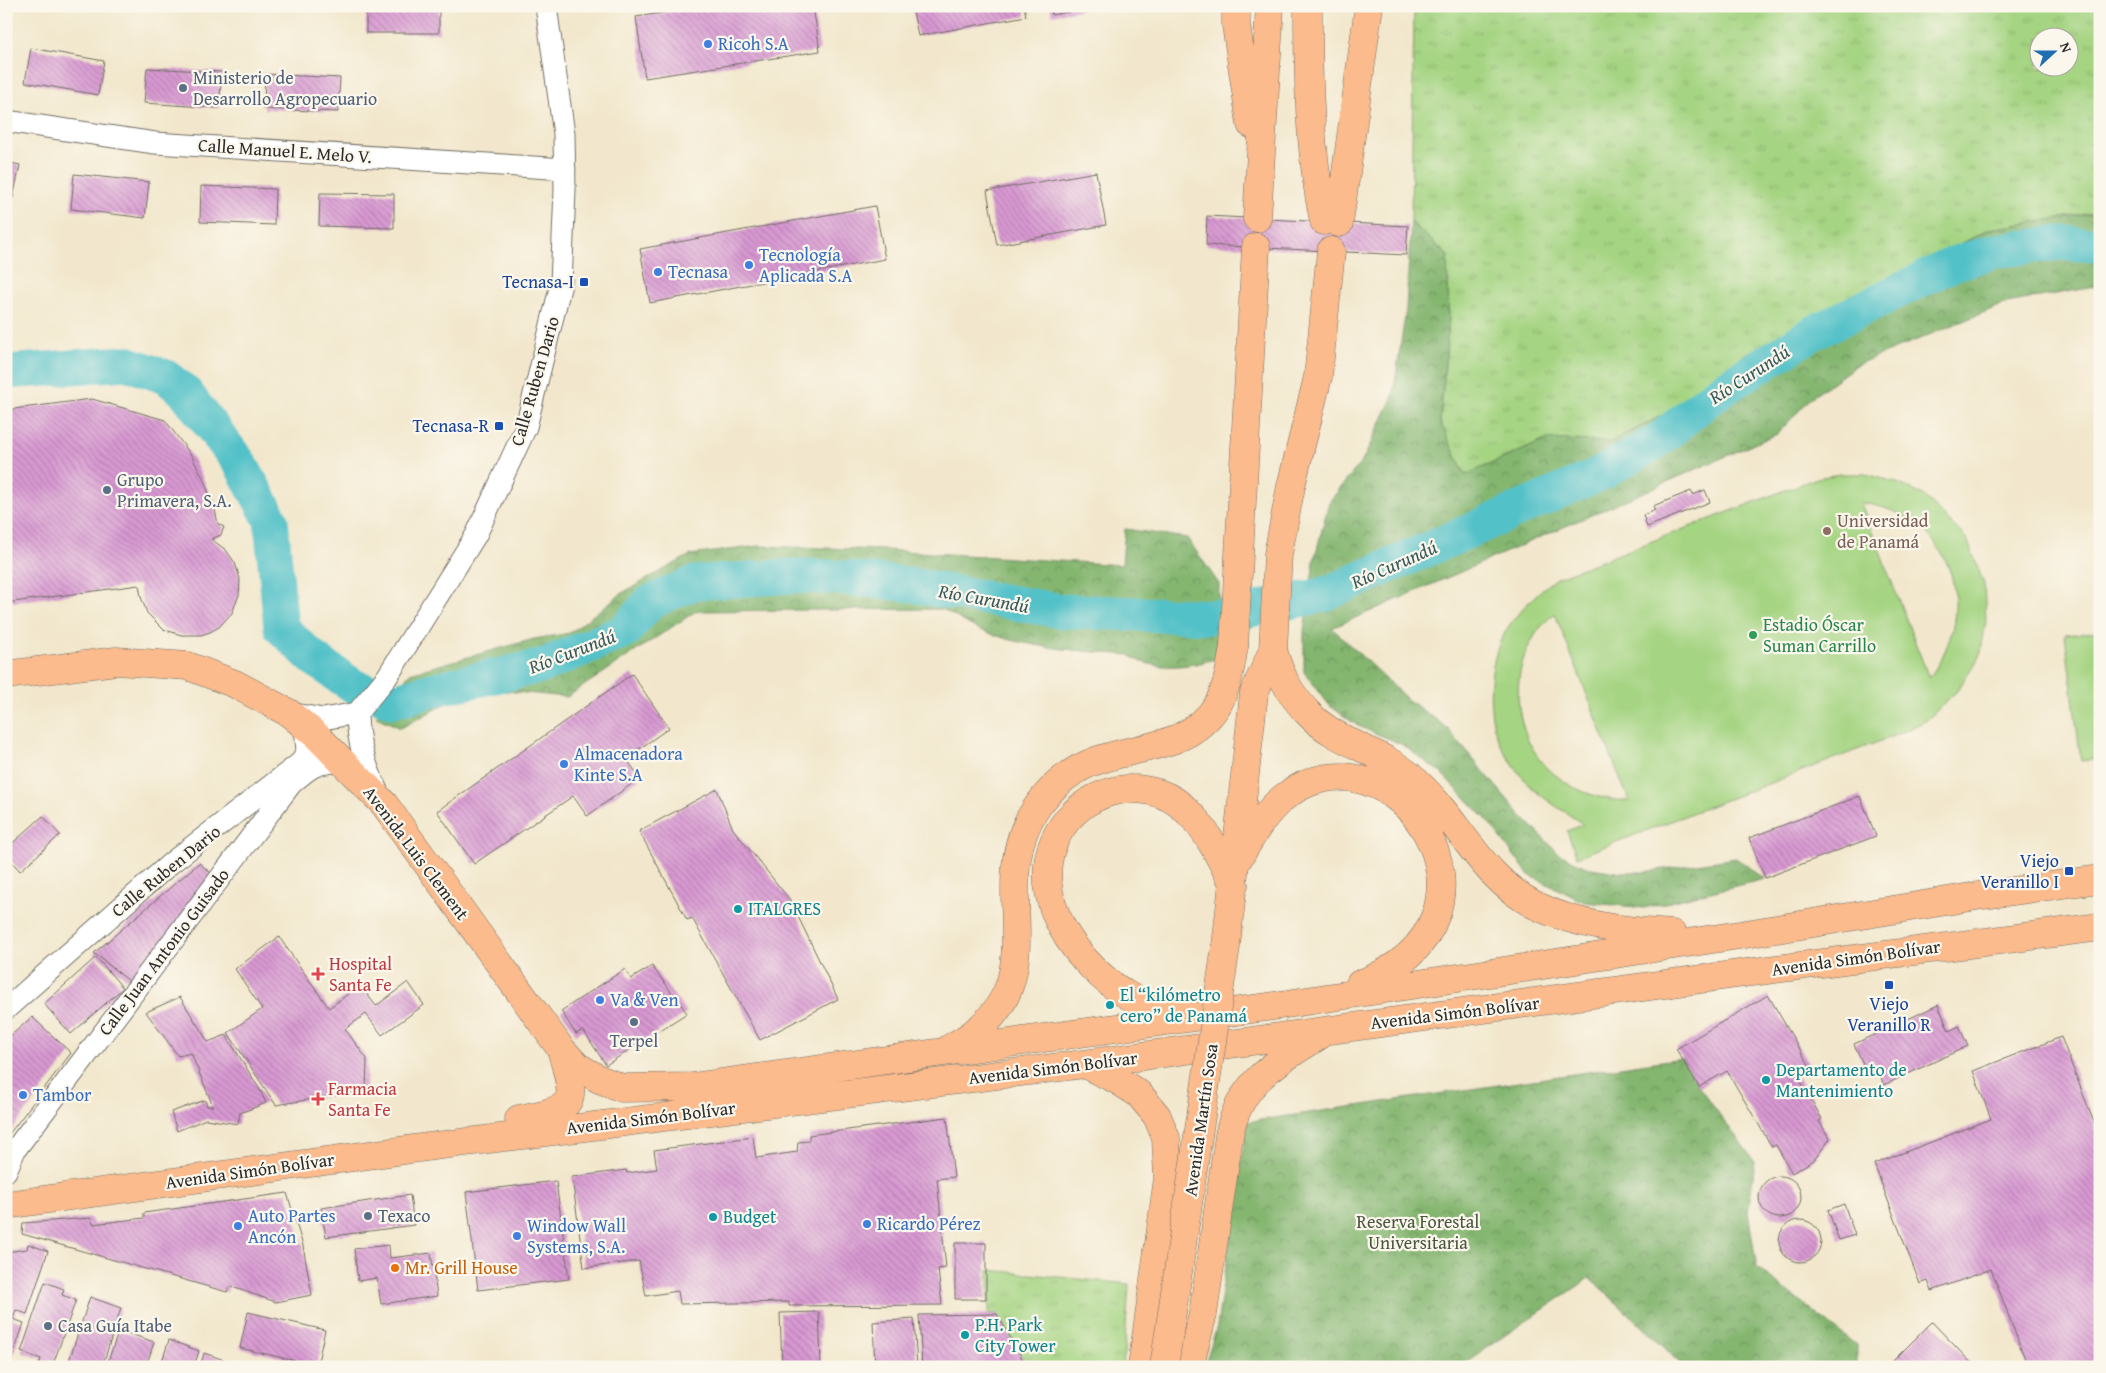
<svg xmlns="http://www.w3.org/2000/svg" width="2106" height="1373" font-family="'Gentium Book Plus',serif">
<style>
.grass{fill:url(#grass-tufts);stroke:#688056;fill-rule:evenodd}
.forest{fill:url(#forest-crowns);stroke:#58704e}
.pitch{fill:#a5d482;stroke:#688056;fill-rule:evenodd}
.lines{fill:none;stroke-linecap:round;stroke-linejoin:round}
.river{stroke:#53c1c8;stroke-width:35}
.building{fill:url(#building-back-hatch)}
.minor-casing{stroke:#716d63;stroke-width:23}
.major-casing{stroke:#716d63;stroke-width:29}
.highway-casing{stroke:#716d63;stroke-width:29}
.minor{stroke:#fff;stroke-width:21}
.major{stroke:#fbbb8d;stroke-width:28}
.highway{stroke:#fbbb8d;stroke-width:28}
.major-bridge-casing{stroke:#716d63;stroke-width:29;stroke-linecap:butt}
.major-bridge{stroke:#fbbb8d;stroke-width:28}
.shop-dot{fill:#3f7fe0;stroke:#fbf7ec;stroke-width:2}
.service-dot{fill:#5c6f8a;stroke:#fbf7ec;stroke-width:2}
.transit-dot{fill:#1a4fb4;stroke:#fbf7ec;stroke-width:2}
.education-dot{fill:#8d6e63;stroke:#fbf7ec;stroke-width:2}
.leisure-dot{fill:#2e9e5b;stroke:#fbf7ec;stroke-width:2}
.culture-dot{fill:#0f9aa8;stroke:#fbf7ec;stroke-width:2}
.health-dot{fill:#e0444e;stroke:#fbf7ec;stroke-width:2}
.food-dot{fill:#e8710a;stroke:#fbf7ec;stroke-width:2}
.labels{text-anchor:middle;stroke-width:4.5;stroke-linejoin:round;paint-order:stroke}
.shop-label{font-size:18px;fill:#366cbe;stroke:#fbf7ec;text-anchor:start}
.service-label{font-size:18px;fill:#4e5e75;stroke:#fbf7ec;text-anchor:start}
.street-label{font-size:18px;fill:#2b2b2b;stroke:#fbf7ec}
.transit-label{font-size:18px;fill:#164399;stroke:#fbf7ec;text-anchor:end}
.education-label{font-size:18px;fill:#785e54;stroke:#fbf7ec;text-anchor:start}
.leisure-label{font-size:18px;fill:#27864d;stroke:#fbf7ec;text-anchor:start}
.culture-label{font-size:18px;fill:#0d838f;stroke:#fbf7ec;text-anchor:start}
.health-label{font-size:18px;fill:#be3a42;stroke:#fbf7ec;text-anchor:start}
.park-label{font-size:18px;fill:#4a5541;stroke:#fbf7ec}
.food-label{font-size:18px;fill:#c56008;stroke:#fbf7ec;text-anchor:start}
.water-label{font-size:19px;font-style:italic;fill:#37585a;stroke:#fbf7ec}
</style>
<defs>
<pattern id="grass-tufts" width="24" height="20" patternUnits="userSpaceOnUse" patternTransform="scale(1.25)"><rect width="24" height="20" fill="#a5d482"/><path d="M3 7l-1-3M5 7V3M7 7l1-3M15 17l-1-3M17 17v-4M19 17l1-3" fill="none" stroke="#8eb670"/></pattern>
<pattern id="forest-crowns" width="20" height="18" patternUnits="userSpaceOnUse" patternTransform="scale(1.25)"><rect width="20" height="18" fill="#84b670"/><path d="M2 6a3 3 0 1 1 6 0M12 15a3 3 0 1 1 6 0" fill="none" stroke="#6c945c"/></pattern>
<pattern id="building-back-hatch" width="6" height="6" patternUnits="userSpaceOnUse" patternTransform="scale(1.25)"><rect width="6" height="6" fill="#d999d3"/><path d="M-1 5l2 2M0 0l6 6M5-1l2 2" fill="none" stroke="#b07dab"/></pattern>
</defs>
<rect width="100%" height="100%" fill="#fbf7ec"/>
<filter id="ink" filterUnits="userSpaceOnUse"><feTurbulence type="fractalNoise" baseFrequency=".02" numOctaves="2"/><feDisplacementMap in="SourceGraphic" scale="10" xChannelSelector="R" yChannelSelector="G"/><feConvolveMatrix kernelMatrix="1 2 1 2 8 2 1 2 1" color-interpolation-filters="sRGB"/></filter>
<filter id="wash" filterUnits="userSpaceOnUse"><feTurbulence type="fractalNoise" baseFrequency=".0096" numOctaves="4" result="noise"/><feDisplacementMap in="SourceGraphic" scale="20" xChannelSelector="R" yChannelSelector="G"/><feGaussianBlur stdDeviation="1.12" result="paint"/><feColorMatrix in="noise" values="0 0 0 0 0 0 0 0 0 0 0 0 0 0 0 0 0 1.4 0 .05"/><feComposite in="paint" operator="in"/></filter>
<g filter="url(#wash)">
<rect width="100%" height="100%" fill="#f2e7cc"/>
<path class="grass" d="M1414,6H2100V212L1990,229L1746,354L1675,409L1610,442L1548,439L1465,475L1440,422L1449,318L1447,255L1411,222ZM2038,38H2068V68H2038Z
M989,1270L1129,1284L1123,1367H1023L1021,1356L997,1314H989Z"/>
<path class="forest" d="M2100,212V286L2007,303L1858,364L1812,397L1777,434L1332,628L1408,700L1445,726L1518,812L1559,854L1586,867L1616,872H1644L1736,858L1765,879L1644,908L1584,902L1529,875L1486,819L1440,772L1401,744L1358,726L1330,706L1304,672V631L1314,561L1329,502L1363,460L1393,396L1406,309L1411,222L1447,255L1449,318L1440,422L1465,475L1548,439L1610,442L1675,409L1746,354L1990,229Z
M1125,529L1187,538L1219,584L1218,658C1191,667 1153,672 1129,655C1078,650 1024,649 976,628C965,623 954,615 942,609L696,611L567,697L474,688L401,728L376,717L410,673L534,639L570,633L622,593L690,555L759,546L885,550L1122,565Z
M1682,1058L1699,1087L1755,1162L1748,1212L1757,1268L1856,1345V1367H1685L1590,1278L1458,1367H1204L1217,1326L1247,1122Z"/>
<path class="pitch" d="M1840,474H1866L1895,482L1923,495L1967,539L1984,584L1986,622L1980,656L1957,691L1927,720L1899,734L1577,857L1567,831L1583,824C1561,809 1536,796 1520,774C1510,762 1498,743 1494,727C1487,699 1490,659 1504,634C1517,611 1537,593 1556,578L1817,478ZM1861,503C1952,514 1982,608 1929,678ZM1554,614H1555L1629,801C1557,799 1508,744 1520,672C1524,651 1537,627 1554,614Z
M2100,631V759L2081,761L2065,635Z"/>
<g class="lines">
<path class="river" d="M6,372L126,363L166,377L185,392L241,465L271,520L281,628L314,659L355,687L393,701L439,688L542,666L625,631L650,602L694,583L793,576L833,577L905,584L1061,611L1216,617L1323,595L1602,473L1656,442L1718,392L1813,333L1953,264L1995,251L2060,243L2100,245"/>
</g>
<g id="blocks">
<path class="building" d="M366,6H439V33H366Z
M705,6H813L820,51L645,78L636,17Z
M912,6H1024L1026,16L918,36Z
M1050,6H1095V7L1052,15Z
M31,48L104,61L98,95L25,82Z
M147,68L222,72L219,108L144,103Z
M265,74L340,78L338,112L264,109Z
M6,162L20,165L13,198L6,197Z
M1096,172L1106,225L997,245L987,191Z
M74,174L149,182L145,218L71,209Z
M201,186L275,189L274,225L200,222Z
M320,193L394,194V228L319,226Z
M875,206L885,259L650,303L640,249Z
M1207,216L1408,226L1406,255L1206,245Z
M92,399L165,420L191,455L202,476L214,505L218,524L224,527L221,535L211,539L226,550L235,563L240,579L239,595L232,613L219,627L210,632L201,635H181L163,629L147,613L141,597L139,585L6,603V410Z
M1705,490L1710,502L1647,527L1643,515L1655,510L1653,506L1691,491L1693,495Z
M632,674L669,728L626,758L640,778L587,816L573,796L474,864L437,811Z
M717,789L733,829L790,900L838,999L760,1040L692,918L687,920L639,831Z
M1860,796L1876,836L1765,878L1749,838Z
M43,816L60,835L20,871L6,855V849Z
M199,863L217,878L133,984L94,953Z
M279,937L329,1008L360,985L376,1006L408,982L424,1005L382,1035L366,1014L345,1029L367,1059L366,1090L276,1105L228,1033L262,1009L235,969Z
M96,957L123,988L71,1034L44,1004Z
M652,966L687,1013L606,1065L583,1030L576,1034L561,1011L625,969L631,979Z
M1768,995L1809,1065L1796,1073L1822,1119L1819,1121L1830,1139L1814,1160L1792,1173L1776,1145L1772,1147L1727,1071L1699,1087L1676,1049Z
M180,997L208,1042L226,1035L260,1090L266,1103L240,1113L238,1124L206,1119L177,1131L171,1112L205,1100L207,1106H213L191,1053L178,1056L146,1012Z
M1938,1005L1949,1031L1959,1026L1968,1046L1884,1085L1877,1068L1867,1072L1854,1044Z
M32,1017L71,1053L6,1138V1040Z
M2061,1037L2100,1138V1367H2040L2039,1364L2028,1367L1991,1269L1932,1291L1928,1281L1920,1284L1874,1164L1991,1119L1973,1071Z
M947,1117L954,1177L937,1179L946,1268L938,1269L942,1305L789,1306V1302L680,1304L678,1291L646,1296L639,1261L584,1268L572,1177L626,1170L627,1173L657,1169L654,1150L753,1137L756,1158L797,1152L798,1142L809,1141V1135Z
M1759 1197a21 21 0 1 1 42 0a21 21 0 1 1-42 0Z
M556,1181L569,1279L478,1290L466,1192Z
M287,1193L303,1246L312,1295L276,1302L229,1286L227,1292L22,1234L23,1223L91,1218L93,1224L144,1218V1213Z
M410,1195L414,1225L326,1237L321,1208Z
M1844,1204L1855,1235L1839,1240L1828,1210Z
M1779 1241a21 21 0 1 1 42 0a21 21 0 1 1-42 0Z
M955,1243H986V1299H955Z
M28,1244L48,1251L27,1314L16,1310L13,1319L24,1323L12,1358L6,1356V1252L27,1249Z
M389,1245L390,1258L431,1253L437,1296L381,1304L377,1278L358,1281L354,1249Z
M45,1282L64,1289L62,1295L76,1300L52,1367L39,1365L41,1359L21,1352Z
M90,1297L121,1308L102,1367H67Z
M248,1312L325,1330L317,1366L240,1348Z
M819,1312L821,1364L782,1365L780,1313Z
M997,1314L1021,1356L1023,1367H922L919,1315Z
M914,1319L917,1367H875L873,1322Z
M1932,1322L1975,1367H1887Z
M119,1330L154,1342L146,1367H106Z
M169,1340L199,1351L194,1367H160Z
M204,1353L236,1364L235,1367H200Z"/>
</g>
</g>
<g filter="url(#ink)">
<use href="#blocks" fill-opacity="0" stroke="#716d63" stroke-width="1"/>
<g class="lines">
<defs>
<path id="minor" d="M6,121L155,143L565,169
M289,713L323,719L357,713L387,677L476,535L526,427L561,284L565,190L564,134L546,6
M357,713C357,742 366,766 378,793
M6,1009L171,863L300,763L307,751L305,726
M6,1171L15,1150L291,784C310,767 317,761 344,762"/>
<path id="major" d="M1273,650C1280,675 1289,693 1307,712C1334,742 1379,750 1410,776C1457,815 1479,877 1535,905C1577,926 1626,931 1672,934
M6,675L116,661L188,666L235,684L289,713L316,735L384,804L561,1049L577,1066L599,1079L622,1088L692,1087L1267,1007L1746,934L1977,896L2100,879
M1236,862C1250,840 1262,815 1283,798C1392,711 1532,917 1360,984
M1226,946L1254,693L1273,650
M1184,1014C1163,1011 1142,1005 1124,993C1068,958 1018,879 1068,819C1083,802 1104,791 1127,789C1150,788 1172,795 1188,812C1209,832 1221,860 1234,885
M950,1048C1068,986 979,889 1037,807C1050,789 1067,773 1088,764C1134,744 1188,752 1218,704C1228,686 1231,665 1234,646
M1084,1064L1117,1080L1139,1094L1157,1116L1166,1138L1168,1178L1142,1367
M519,1119C578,1108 577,1105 561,1049
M6,1205L427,1147L1084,1064L1745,973L2100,927
M1189,1367L1203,1314L1229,1136C1239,1081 1277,1063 1320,1035"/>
<path id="highway" d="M1236,6V25L1251,124
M1308,6C1308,78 1309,151 1324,221
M1257,218L1270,6
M1339,223L1369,6
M1234,646L1256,247
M1273,650L1278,554L1291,486L1318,377L1331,251"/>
</defs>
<use href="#minor" class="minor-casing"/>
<use href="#major" class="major-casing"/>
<use href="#highway" class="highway-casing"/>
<use href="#minor" class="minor"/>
<use href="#major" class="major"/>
<use href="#highway" class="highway"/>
<defs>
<path id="major-bridge" d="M1164,1367L1226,946"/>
</defs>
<use href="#major-bridge" class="major-bridge-casing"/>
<use href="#major-bridge" class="major-bridge"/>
</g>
</g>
<g class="shop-dot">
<circle cx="708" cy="44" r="5"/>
<circle cx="749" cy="265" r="5"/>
<circle cx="658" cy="272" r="5"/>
<circle cx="564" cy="764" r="5"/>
<circle cx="600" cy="1000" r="5"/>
<circle cx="23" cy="1095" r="5"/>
<circle cx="867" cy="1224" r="5"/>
<circle cx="238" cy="1226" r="5"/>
<circle cx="517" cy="1236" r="5"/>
</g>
<g class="service-dot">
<circle cx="183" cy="88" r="5"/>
<circle cx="107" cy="490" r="5"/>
<circle cx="634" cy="1022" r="5"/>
<circle cx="368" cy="1216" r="5"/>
<circle cx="48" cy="1326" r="5"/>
</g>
<g class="transit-dot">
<rect x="579" y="277" width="10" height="10" rx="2.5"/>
<rect x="494" y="421" width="10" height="10" rx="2.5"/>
<rect x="2064" y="866" width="10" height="10" rx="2.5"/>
<rect x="1884" y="980" width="10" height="10" rx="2.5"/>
</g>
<circle class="education-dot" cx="1827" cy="531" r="5"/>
<circle class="leisure-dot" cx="1753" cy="635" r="5"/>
<g class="culture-dot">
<circle cx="738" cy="909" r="5"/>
<circle cx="1110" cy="1005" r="5"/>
<circle cx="1766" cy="1080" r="5"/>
<circle cx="713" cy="1217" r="5"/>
<circle cx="965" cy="1335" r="5"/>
</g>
<g class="health-dot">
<path d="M315.5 966.5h5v5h5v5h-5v5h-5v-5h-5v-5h5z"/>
<path d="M315.5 1091.5h5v5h5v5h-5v5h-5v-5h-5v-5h5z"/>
</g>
<circle class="food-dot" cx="395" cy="1268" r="5"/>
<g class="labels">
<g class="shop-label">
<text x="718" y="50">Ricoh S.A</text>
<text x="759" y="261">Tecnología<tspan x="759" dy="21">Aplicada S.A</tspan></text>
<text x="668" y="278">Tecnasa</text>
<text x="574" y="760">Almacenadora<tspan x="574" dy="21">Kinte S.A</tspan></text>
<text x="610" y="1006">Va &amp; Ven</text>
<text x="33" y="1101">Tambor</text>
<text x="248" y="1222">Auto Partes<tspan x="248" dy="21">Ancón</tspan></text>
<text x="877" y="1230">Ricardo Pérez</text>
<text x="527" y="1232">Window Wall<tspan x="527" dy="21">Systems, S.A.</tspan></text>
</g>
<g class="service-label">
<text x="193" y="84">Ministerio de<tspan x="193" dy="21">Desarrollo Agropecuario</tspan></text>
<text x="117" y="486">Grupo<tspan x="117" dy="21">Primavera, S.A.</tspan></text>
<text x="634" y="1047" text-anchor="middle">Terpel</text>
<text x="378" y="1222">Texaco</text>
<text x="58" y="1332">Casa Guía Itabe</text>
</g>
<g class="street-label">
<text transform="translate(285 151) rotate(4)" y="6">Calle Manuel E. Melo V.</text>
<text transform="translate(535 381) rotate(-74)" y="6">Calle Ruben Dario</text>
<text transform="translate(416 853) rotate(53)" y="6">Avenida Luis Clement</text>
<text transform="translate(166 871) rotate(-39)" y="6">Calle Ruben Dario</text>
<text transform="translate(164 952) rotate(-53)" y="6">Calle Juan Antonio Guisado</text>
<text transform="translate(1856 958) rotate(-8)" y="6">Avenida Simón Bolívar</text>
<text transform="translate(1455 1013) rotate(-7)" y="6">Avenida Simón Bolívar</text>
<text transform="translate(1053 1068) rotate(-7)" y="6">Avenida Simón Bolívar</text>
<text transform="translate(651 1118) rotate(-7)" y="6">Avenida Simón Bolívar</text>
<text transform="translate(1201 1120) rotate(-82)" y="6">Avenida Martín Sosa</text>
<text transform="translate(250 1171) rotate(-8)" y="6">Avenida Simón Bolívar</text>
</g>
<g class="transit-label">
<text x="574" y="288">Tecnasa-I</text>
<text x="489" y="432">Tecnasa-R</text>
<text x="2059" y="867">Viejo<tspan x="2059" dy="21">Veranillo I</tspan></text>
<text x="1889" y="1010" text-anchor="middle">Viejo<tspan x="1889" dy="21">Veranillo R</tspan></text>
</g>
<g class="education-label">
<text x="1837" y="527">Universidad<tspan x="1837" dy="21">de Panamá</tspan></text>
</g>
<g class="leisure-label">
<text x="1763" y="631">Estadio Óscar<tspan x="1763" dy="21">Suman Carrillo</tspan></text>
</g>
<g class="culture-label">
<text x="748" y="915">ITALGRES</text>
<text x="1120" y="1001">El “kilómetro<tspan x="1120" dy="21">cero” de Panamá</tspan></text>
<text x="1776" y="1076">Departamento de<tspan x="1776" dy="21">Mantenimiento</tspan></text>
<text x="723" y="1223">Budget</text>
<text x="975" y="1331">P.H. Park<tspan x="975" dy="21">City Tower</tspan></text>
</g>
<g class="health-label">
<text x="329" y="970">Hospital<tspan x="329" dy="21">Santa Fe</tspan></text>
<text x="328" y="1095">Farmacia<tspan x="328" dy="21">Santa Fe</tspan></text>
</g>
<g class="park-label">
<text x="1418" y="1228">Reserva Forestal<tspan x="1418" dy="21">Universitaria</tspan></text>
</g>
<g class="food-label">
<text x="405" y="1274">Mr. Grill House</text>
</g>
<g class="water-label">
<text transform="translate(1749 374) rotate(-33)" y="7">Río Curundú</text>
<text transform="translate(1394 564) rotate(-24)" y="7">Río Curundú</text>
<text transform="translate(984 598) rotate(10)" y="7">Río Curundú</text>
<text transform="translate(572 651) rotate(-21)" y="7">Río Curundú</text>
</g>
</g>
<rect width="2106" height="1373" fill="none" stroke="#fbf7ec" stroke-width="25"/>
<g transform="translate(2054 52) rotate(69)"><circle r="24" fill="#fbf7ec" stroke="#a8a59f"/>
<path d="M0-4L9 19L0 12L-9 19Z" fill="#1f6fb2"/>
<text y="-8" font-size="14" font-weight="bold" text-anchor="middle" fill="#2b2b2b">N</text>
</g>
</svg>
